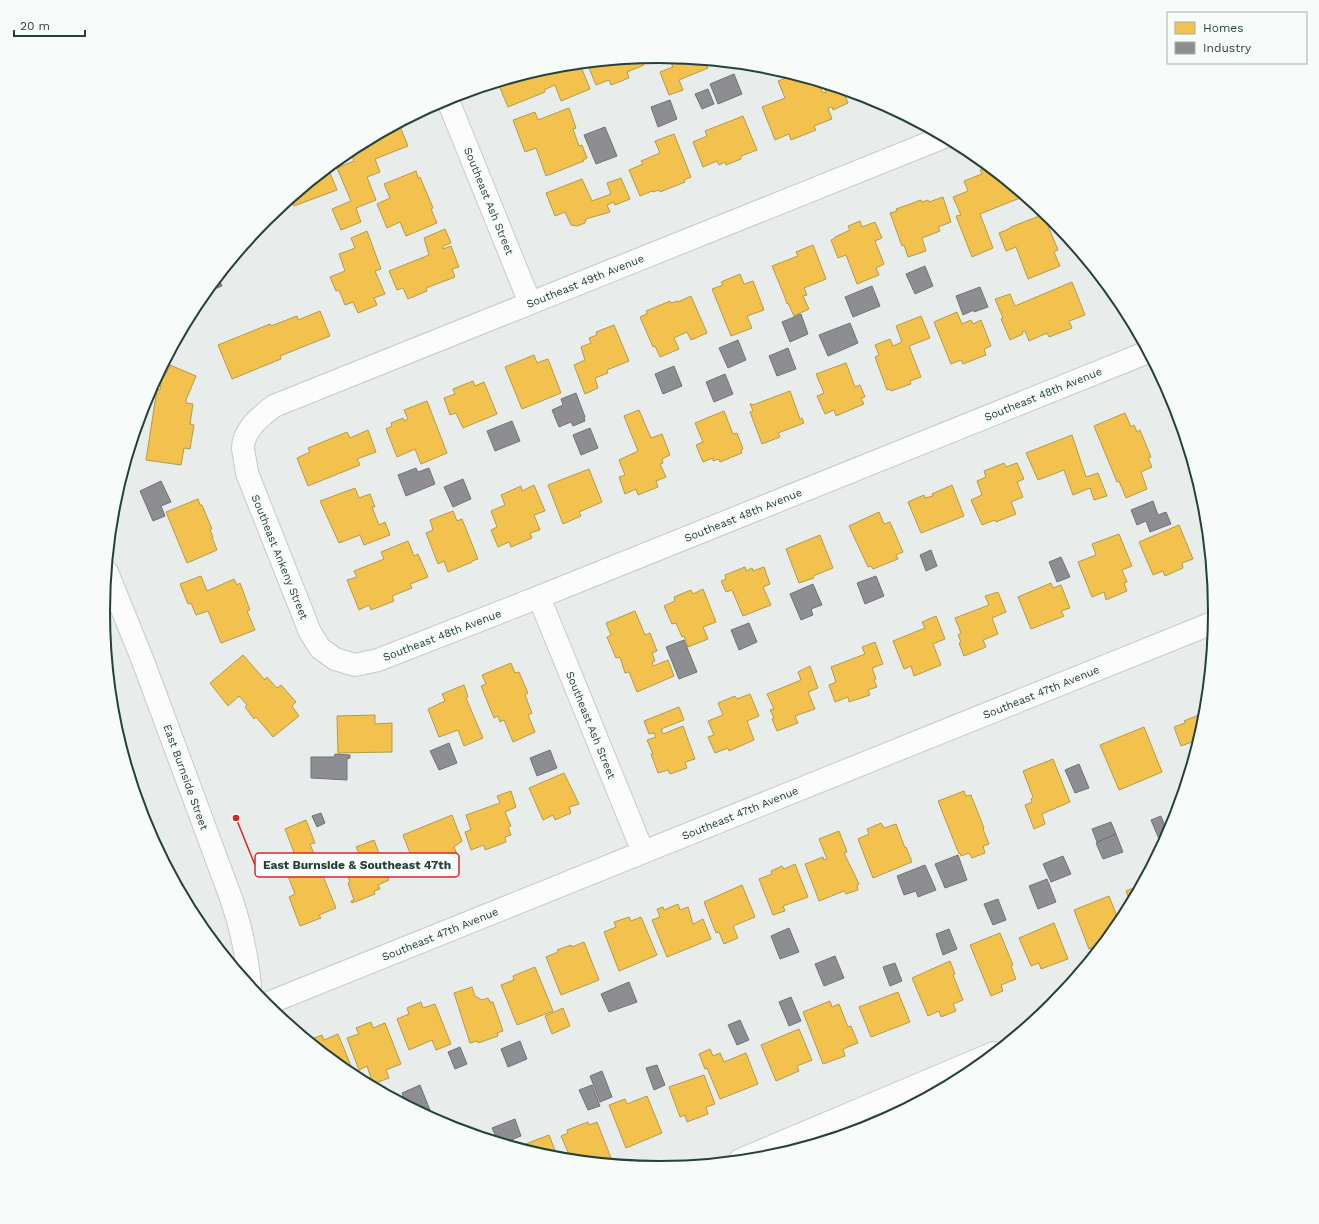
<svg xmlns="http://www.w3.org/2000/svg" width="1319" height="1224" font-family="'Work Sans',sans-serif">
<style>
.homes{fill:#f2c14e;stroke:#b49b48}
.industry{fill:#8d8d92;stroke:#6e7678}
.lines{fill:none;stroke-linecap:round;stroke-linejoin:round}
.street-casing{stroke:#c5cac8;stroke-width:24}
.secondary-casing{stroke:#c3cbc8;stroke-width:24}
.street{stroke:#fcfcfc;stroke-width:22}
.secondary{stroke:#fcfcfc;stroke-width:22}
.labels{text-anchor:middle;stroke-width:4;stroke-linejoin:round;paint-order:stroke}
.street-label{font-size:11px;fill:#24423a;stroke:#f7fbf9}
.rim{fill:none;stroke:#24423a;stroke-width:2}
.leader{fill:none;stroke:#d62828;stroke-width:1.5}
.callout-dot{fill:#d62828;stroke:#f7fbf9;stroke-width:1.5}
.callout{fill:#f7fbf9;stroke:#d62828;stroke-width:1.5}
.callout-label{font-size:12px;text-anchor:middle;font-weight:bold;fill:#24423a}
</style>
<rect width="100%" height="100%" fill="#e8edeb"/>
<path class="homes" d="M665,57L707,61H705L708,68L679,80L683,90L669,95L660,72L673,67L671,63L668,64Z
M641,58L644,65L627,72L629,78L611,85L609,80L596,85L587,63Z
M580,64L590,89L561,101L555,85L544,90L545,92L508,107L498,83L543,69L544,71L548,70L547,68L551,67Z
M794,75L818,82L823,93L826,92L824,88L830,85L842,89L848,103L833,110L832,107L828,108L832,119L814,126L816,130L791,140L789,134L775,140L762,107L785,98L778,81Z
M569,108L576,128L573,129L579,146L582,145L587,158L583,160L584,161L546,176L536,148L525,152L513,120L535,112L538,120Z
M743,116L757,150L741,156V159L726,165L725,162L719,165L717,161L703,167L693,142L707,136L705,131Z
M399,124L408,146L375,159L380,172L367,177L376,200L356,208L361,222L341,230L332,209L351,201L337,168L354,161L350,151L351,150Z
M674,134L691,177L684,180L685,182L660,192L659,190L653,192L652,191L640,196L629,170L643,164L641,161L660,153L655,141Z
M989,166L1025,196L980,214L993,248L972,257L956,216L961,215L953,197L968,191L964,181L982,174L980,170Z
M328,168L337,190L294,206L291,199Z
M416,171L418,178L420,177L433,208L431,209L437,223L406,236L400,222L387,228L377,204L390,198L384,184Z
M621,178L630,199L615,205L614,202L607,205L610,212L586,219L585,223L577,226L571,225L565,212L555,216L546,193L582,179L592,201L611,194L607,183Z
M943,197L951,222L938,227L940,231L922,238L926,251L908,257L904,245L902,246L890,213L897,211L896,209L921,200L922,202L928,200L929,202Z
M1042,215L1045,221H1046L1058,250L1054,252L1060,266L1028,279L1016,247L1006,251L999,233L1011,228V227Z
M860,221L862,227L875,222L882,238L875,241L884,264L876,268L879,275L857,284L846,255L838,258L831,240L835,238V237L850,230L848,226Z
M445,229L451,243L443,246V249L451,246L459,267L452,269L455,277L426,288L427,291L408,299L403,288L397,290L389,271L429,255L424,238Z
M367,231L381,269L375,271L385,294L374,298L377,305L358,313L353,302L345,305L339,290L336,291L330,277L345,271L339,254L355,248L351,238Z
M813,245L826,279L804,288L807,295L803,296L809,309L794,316L788,303L787,304L784,295L772,266L798,256L796,252Z
M740,274L744,284L753,281L764,310L747,316L752,328L731,336L712,289L723,285L721,282Z
M1072,282L1085,315L1069,321L1072,328L1049,337L1047,333L1029,341L1025,331L1022,332L1023,334L1010,340L1001,319L1003,318L995,299L1010,294L1015,306Z
M691,296L707,333L691,340L687,332L674,338L679,349L660,357L655,346L653,347L640,317L647,314L646,311L670,301L671,303L678,301V302Z
M320,311L330,336L280,356L281,359L232,379L218,345L270,324L271,326L297,316L298,320Z
M957,312L962,324L971,320L973,324L981,320L991,346L984,349L986,355L963,364L961,360L951,364L934,322Z
M921,316L930,338L909,346L921,377L910,381L911,384L891,391L890,389L887,390L875,357L879,355L875,345L890,339L893,346L902,342L896,326Z
M614,325L629,361L607,370L608,373L595,378L598,388L585,394L574,365L585,360L581,347L591,343L589,338L597,335L596,332Z
M534,355L537,363L548,359L561,393L522,409L505,367Z
M846,363L855,387L860,385L865,397L861,398L864,404L836,416L834,410L825,414L817,396L824,393L816,374Z
M170,365L196,376L186,400V403L193,404L190,424L194,425L190,449L184,448L181,465L146,460L157,389L160,390L161,386L154,383L159,374L165,376Z
M473,381L475,386L484,382L497,414L463,428L456,413L450,415L444,398L455,394L453,389Z
M790,391L800,419L802,418L804,423L778,433L780,437L762,444L750,412L753,411L750,404H752L753,405Z
M427,401L447,453L421,464L415,449L397,457L386,429L392,426L391,423L403,418L404,421L408,419L404,410Z
M639,410L651,438L662,434L670,455L662,459L663,463L660,464L666,477L656,481L658,487L638,495L636,489L625,494L619,477L625,475L619,460L638,451L624,416Z
M724,411L733,434L737,433L743,449L741,450L742,453L720,462L719,459L713,461V458L703,462L696,445L703,442L695,423Z
M1125,413L1131,427L1134,425L1137,432L1140,430L1151,457L1148,458L1152,467L1141,472L1147,489L1126,498L1119,481L1117,482L1094,426Z
M368,430L376,452L357,459L360,465L308,486L297,458L310,452L308,448L347,432L350,438Z
M1072,435L1086,477L1098,473L1107,496L1094,500L1090,488L1073,495L1064,470L1038,480L1026,453Z
M1004,463L1006,467L1017,463L1024,479L1017,482L1023,497L1011,502L1016,514L996,522L995,520L982,525L971,500L982,495L977,481L986,477L984,471Z
M589,469L602,502L579,512L581,516L563,524L548,485Z
M534,485L545,511L534,515L540,530L530,533L532,538L511,547L509,542L498,547L491,530L497,527L491,511L505,505L501,495L521,486L522,491Z
M952,485L964,516L921,533L908,502L924,495L925,498L933,496L932,494Z
M355,488L359,498L370,494L375,507H372L379,525L385,522L390,535L364,545L360,535L339,543L320,501Z
M198,499L200,505H202L212,529L210,530L213,537H212L217,550L187,563L166,512Z
M453,511L457,521L462,519L478,559L472,561V562L448,572L444,561L438,564L426,533L433,530L430,520Z
M879,512L884,524L890,522L903,552L896,555L898,559L873,569L871,566L868,567L849,526Z
M1179,525L1193,559L1182,563L1183,568L1165,576L1163,571L1153,575L1139,542Z
M1119,534L1132,566L1122,570L1127,582L1124,583L1127,591L1106,600L1104,592L1092,597L1078,562L1096,555L1092,544Z
M820,535L833,568L813,576L814,578L799,583L786,549Z
M408,541L414,556L418,554L428,577L410,584L412,588L392,596L394,601L371,610L369,605L359,610L347,580L357,577L354,571L384,559L381,552Z
M745,567L746,571L752,568L753,571L764,567L770,584L763,587L771,605L743,616L732,590L726,592L721,581L726,579L725,575Z
M201,576L207,591L234,579L237,585L240,583L250,610L247,611L255,630L221,643L208,611L196,615L191,603L188,604L180,584Z
M1051,583L1053,588L1061,585L1070,608L1061,611L1064,616L1031,629L1018,597Z
M703,589L716,622L703,627L708,639L688,647L684,636L682,637L676,623L672,624L664,606L675,601L674,597L691,590L693,594Z
M998,592L1006,612L992,618L998,634L983,640L986,647L964,656L959,643L961,642L958,635L961,633L955,618L989,605L985,596Z
M635,611L645,635L650,633L657,651L652,653L655,661L652,662L653,666L668,660L674,676L637,692L629,672L625,673L620,657L616,658L607,637L611,635L606,623Z
M936,616L945,639L933,644L941,665L914,676L911,666L904,669L893,641L925,628L922,622Z
M875,642L883,664L872,668L876,679L874,680L877,687L868,690L870,695L849,702L848,697L835,702L829,685L836,682L831,667L865,654L862,647Z
M243,655L265,680L267,677L277,688L281,685L296,702L292,706L299,716L273,737L256,717L254,719L245,707L247,705L239,696L228,706L210,683Z
M511,663L515,673L519,672L528,693L525,695L532,713L528,715L535,732L513,742L504,720L500,722L498,716L494,718L481,686L486,684L482,675Z
M810,666L818,688L808,692L815,709L795,716L798,723L777,731L772,719L774,718L770,710L774,709L767,694L801,680L798,672Z
M464,685L468,697L466,698L483,738L464,746L458,730L439,737L428,709L445,701L442,694Z
M750,694L759,716L747,721L754,740L729,751L728,748L715,753L708,737L714,735L708,721L723,715L718,703L735,696L737,699Z
M679,707L684,720L661,729L663,734L683,726L695,759L685,762L687,768L670,774L668,770L658,773L651,754H653L647,740L656,737L654,733L649,734L644,721Z
M1206,712L1205,721L1198,744L1193,745L1192,742L1181,746L1174,727L1185,723L1184,721Z
M375,715V724L392,723V752L338,753L337,716Z
M1144,727L1162,772L1119,790L1100,745Z
M1053,759L1070,802L1042,814L1045,824L1034,829L1025,805L1032,802L1031,799L1033,797L1023,771Z
M564,773L579,804L569,807L571,813L555,820L553,815L543,820L529,788Z
M511,791L516,807L505,812L511,826L508,827L511,835L505,837L506,842L485,850L484,845L471,850L465,832L471,830L466,815L500,803L497,796Z
M964,791L966,796L971,795L984,828L983,829L989,844L983,846L985,853L972,858L969,853L961,856L960,853L959,854L938,801Z
M452,815L462,841L454,847L457,854L449,857L451,861L418,874L403,835Z
M306,820L315,843L310,844L336,908L319,915L321,918L300,926L289,897L295,894L283,863L296,858L285,829Z
M881,823L884,828L896,824L905,848L906,847L912,862L873,878L858,839L869,834L867,829Z
M839,831L847,852L844,853L859,884L857,885L858,890L846,894L844,891L819,901L805,864L823,857L824,860L827,859L819,839Z
M374,840L389,880L378,885L380,889L374,891L375,894L352,903L351,901L354,900L348,883L350,882L343,865L361,858L356,847Z
M795,864L808,897L783,906L785,911L773,915L759,879L772,874L771,871L782,866L784,869Z
M742,885L755,917L733,926L738,938L724,944L719,932L716,933L704,902Z
M1141,885L1131,904L1126,891Z
M1109,896L1120,924L1104,943L1089,949L1074,910Z
M678,904L680,910L688,907L693,924L703,919L711,939L667,957L652,920L660,917L657,909L663,907L664,910Z
M629,917L631,921L641,917L657,955L619,971L604,932L616,927L614,922Z
M1054,923L1068,959L1041,969L1039,963L1031,966L1019,938Z
M1000,933L1013,965L1011,966L1016,979L1001,985L1003,991L991,996L970,945Z
M584,942L599,980L561,995L546,957L558,952L557,950L571,945L572,947Z
M950,961L955,974L953,975L963,1000L953,1004L956,1011L941,1017L939,1011L928,1016L912,978Z
M535,967L553,1011L517,1025L501,985L514,980L513,976Z
M472,987L475,996L482,1000L488,998L490,1002H493L503,1031L497,1033L498,1036L478,1043L477,1041L470,1043L454,993Z
M898,992L910,1022L871,1037L859,1007Z
M830,1001L832,1007L839,1004L848,1027L851,1026L858,1043L843,1049L845,1056L823,1064L803,1012Z
M421,1002L423,1008L435,1004L451,1044L436,1050L432,1040L409,1050L397,1019L409,1014L407,1008Z
M563,1008L570,1026L552,1034L545,1016Z
M371,1022L373,1028L385,1023L401,1064L386,1070L389,1078L373,1084L367,1066L359,1070L347,1038L359,1034L356,1028Z
M799,1029L812,1060L797,1066L799,1071L776,1081L761,1045Z
M338,1034L353,1071L349,1073L309,1040L322,1035L324,1040Z
M710,1049L713,1056L720,1053L724,1062L746,1053L758,1084L720,1099L707,1068L705,1069L699,1054Z
M704,1075L715,1104L706,1107L708,1114L687,1122L685,1115L680,1117L669,1087Z
M647,1096L662,1133L626,1148L609,1105L625,1099L627,1104Z
M588,1122L589,1125L597,1122L611,1158L600,1162L590,1161L588,1157L579,1160L571,1159L561,1136L568,1133L567,1130Z
M549,1135L558,1158L551,1157L518,1147Z"/>
<path class="industry" d="M734,74L742,94L718,104L710,84Z
M708,89L714,104L702,109L695,94Z
M670,100L677,119L658,127L651,107Z
M605,127L617,156L596,164L584,135Z
M925,266L933,286L915,294L906,274Z
M218,277L222,286L207,292V291Z
M872,286L880,306L853,317L845,297Z
M980,287L988,307L974,312V310L963,315L956,296Z
M801,314L808,334L790,342L782,322Z
M850,323L858,343L828,356L819,335Z
M738,340L746,360L728,368L719,348Z
M788,348L796,369L777,376L769,356Z
M674,366L682,386L663,394L655,374Z
M725,374L733,394L714,402L706,382Z
M576,393L585,417H584L585,421L573,426L571,422L559,427L552,410L563,405L561,399Z
M512,421L520,441L495,451L487,431Z
M590,428L598,448L581,455L573,435Z
M416,468L418,472L429,468L435,484L406,496L398,475Z
M463,479L471,499L453,507L444,487Z
M161,481L171,502L161,506L165,516L153,521L140,491Z
M1153,501L1158,515L1166,512L1171,524L1150,532L1146,521L1137,525L1131,510Z
M931,550L937,566L926,571L920,555Z
M1061,557L1070,577L1057,582L1049,562Z
M876,576L884,596L865,604L857,583Z
M813,584L822,605L811,609L813,615L801,620L790,594Z
M749,623L757,642L739,650L731,630Z
M684,640L697,672L679,679L666,647Z
M449,743L457,763L439,770L430,751Z
M550,750L557,768L537,776L530,758Z
M335,754L350,755V758L347,759V780L311,778V757H334Z
M1079,764L1089,788L1075,793L1065,770Z
M321,813L325,823L317,827L312,816Z
M1161,816L1168,834L1167,836L1159,839L1151,820Z
M1111,822L1116,834L1097,842L1092,829Z
M1116,834L1123,852L1103,859L1096,843Z
M958,855L967,880L945,888L935,864Z
M1063,856L1071,874L1051,882L1043,864Z
M925,865L936,890L918,897L916,891L904,895L897,876Z
M1047,879L1056,902L1038,909L1029,886Z
M998,899L1006,920L993,925L984,904Z
M789,928L799,952L780,959L771,936Z
M949,929L957,949L943,955L936,934Z
M835,956L844,978L824,986L815,964Z
M895,963L902,981L890,986L883,967Z
M629,982L637,1002L609,1012L601,994Z
M791,997L801,1021L789,1026L779,1002Z
M740,1020L749,1040L737,1045L728,1025Z
M520,1041L527,1059L508,1067L501,1049Z
M460,1047L467,1064L455,1069L448,1052Z
M657,1065L665,1085L654,1090L646,1068Z
M602,1071L612,1097L600,1102L590,1076Z
M420,1085L430,1110L422,1113L406,1104L402,1093Z
M592,1085L600,1106L588,1110L579,1090Z
M515,1119L521,1136L504,1143L498,1141L492,1128Z"/>
<g class="lines">
<defs>
<path id="street" d="M447,98L530,303
M944,137L274,406C261,416 243,430 243,448C244,456 246,465 247,473L310,632L320,648L335,659L355,665L378,660L539,597L1148,352
M539,597L643,852
M740,1160L994,1053"/>
<path id="secondary" d="M107,572L143,661L231,898C241,927 247,955 250,985
M266,1004L1215,622"/>
</defs>
<use href="#street" class="street-casing"/>
<use href="#secondary" class="secondary-casing"/>
<use href="#street" class="street"/>
<use href="#secondary" class="secondary"/>
</g>
<g class="labels">
<g class="street-label">
<text transform="translate(489 201) rotate(68)" y="4">Southeast Ash Street</text>
<text transform="translate(585 281) rotate(-22)" y="4">Southeast 49th Avenue</text>
<text transform="translate(1043 394) rotate(-22)" y="4">Southeast 48th Avenue</text>
<text transform="translate(743 515) rotate(-22)" y="4">Southeast 48th Avenue</text>
<text transform="translate(280 557) rotate(68)" y="4">Southeast Ankeny Street</text>
<text transform="translate(442 635) rotate(-21)" y="4">Southeast 48th Avenue</text>
<text transform="translate(1041 692) rotate(-22)" y="4">Southeast 47th Avenue</text>
<text transform="translate(591 725) rotate(68)" y="4">Southeast Ash Street</text>
<text transform="translate(186 777) rotate(70)" y="4">East Burnside Street</text>
<text transform="translate(740 813) rotate(-22)" y="4">Southeast 47th Avenue</text>
<text transform="translate(440 934) rotate(-22)" y="4">Southeast 47th Avenue</text>
</g>
</g>
<path d="M0 0H1319V1224H0ZM110 612a549 549 0 1 1 1098 0a549 549 0 1 1-1098 0Z" fill="#f7fbf9" fill-rule="evenodd"/>
<path class="rim" d="M110 612a549 549 0 1 1 1098 0a549 549 0 1 1-1098 0Z"/>
<path class="leader" d="M236 818L255 865"/>
<circle class="callout-dot" cx="236" cy="818" r="4"/>
<rect class="callout" x="255" y="853" width="204" height="24" rx="4"/>
<g class="callout-label">
<text x="357" y="869">East Burnside &amp; Southeast 47th</text>
</g>
<rect x="1167" y="12" width="140" height="52" fill="#f7fbf9" stroke="#a3b1ad"/>
<rect x="1175" y="22" width="20" height="12" fill="#f2c14e" stroke="#a3b1ad"/>
<text x="1203" y="32" font-size="12" fill="#24423a">Homes</text>
<rect x="1175" y="42" width="20" height="12" fill="#8d8d92" stroke="#a3b1ad"/>
<text x="1203" y="52" font-size="12" fill="#24423a">Industry</text>
<path d="M14 30v6h71v-6" fill="none" stroke="#24423a" stroke-width="2"/>
<text x="20" y="30" font-size="12" fill="#24423a" stroke="#f7fbf9" stroke-width="3" paint-order="stroke">20 m</text>
</svg>
